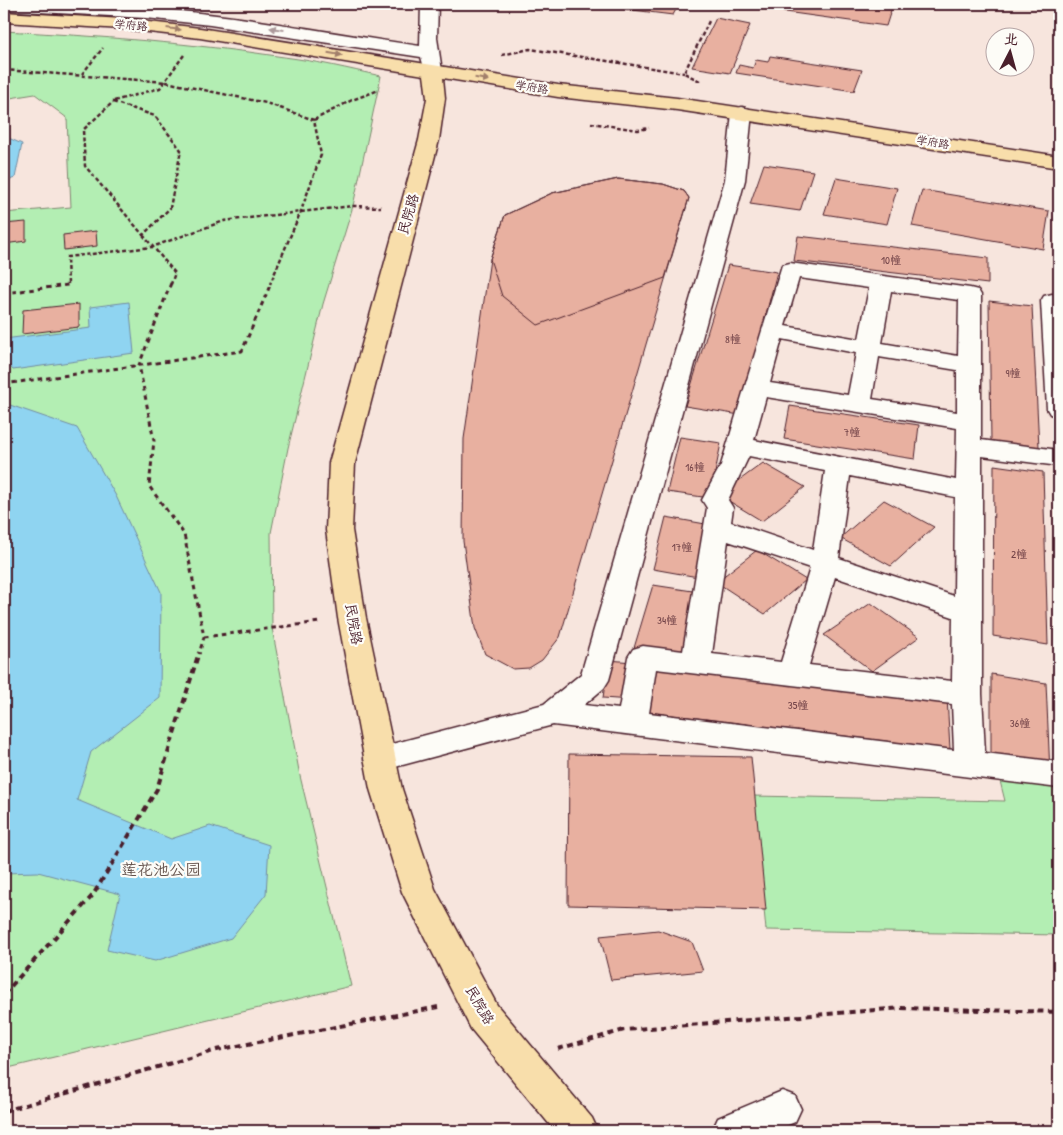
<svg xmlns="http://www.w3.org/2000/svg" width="1063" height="1135" font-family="'Patrick Hand','LXGW WenKai TC',sans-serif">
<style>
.green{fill:#b3eeb3;stroke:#7e866f}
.water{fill:#8fd4f1;stroke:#738ca2}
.building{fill:#e8b0a0;stroke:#4a1f2b}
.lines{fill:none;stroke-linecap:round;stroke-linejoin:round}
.minor-casing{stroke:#4a1f2b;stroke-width:3}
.major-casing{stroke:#4a1f2b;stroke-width:3}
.path-far2{stroke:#4a1f2b;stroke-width:2.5;stroke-dasharray:4 2.5;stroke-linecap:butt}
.path-far1{stroke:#4a1f2b;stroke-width:3;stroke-dasharray:4.5 4;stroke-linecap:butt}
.path{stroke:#4a1f2b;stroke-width:4;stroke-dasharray:6 4.5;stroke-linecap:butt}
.minor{fill:#fdfcf7;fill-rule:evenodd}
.major{fill:#f8deab;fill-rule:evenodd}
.oneway{fill:#a17e6b}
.oneway2{fill:#ac999b}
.labels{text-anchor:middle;stroke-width:4.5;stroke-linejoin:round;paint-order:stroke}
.far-street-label{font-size:11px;fill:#4a1f2b;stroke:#fdfcf7}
.number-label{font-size:11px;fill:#724348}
.street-label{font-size:14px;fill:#4a1f2b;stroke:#fdfcf7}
.near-park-label{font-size:16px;fill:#64534d;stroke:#fdfcf7}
</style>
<rect width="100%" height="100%" fill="#f7e5dd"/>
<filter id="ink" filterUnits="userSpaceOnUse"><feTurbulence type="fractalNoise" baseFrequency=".02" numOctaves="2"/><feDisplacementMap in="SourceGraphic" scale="10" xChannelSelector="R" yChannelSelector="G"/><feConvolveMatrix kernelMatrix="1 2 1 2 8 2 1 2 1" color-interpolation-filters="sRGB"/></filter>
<g filter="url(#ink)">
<path class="green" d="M4,31C98,36 191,43 284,57C316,61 349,69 381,76L353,206L323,304L288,448L271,533L272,628L300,776L351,986L4,1069V213L71,207L67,118L35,94L4,99Z
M999,777L1059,778V935L766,930L753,796L1005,801Z"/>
<path class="water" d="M4,136L22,144L15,178L4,182Z
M129,302L134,353L13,370L7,363H4V339L91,328L90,307Z
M4,403L77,428L116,496L161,592L160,698L91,752L77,800L171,839L210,826L269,845L266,894L231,938L155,961L107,950L120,894L38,872L4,873Z"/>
<path class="building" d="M584,4H679L673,15Z
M728,4H893L886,26Z
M716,18L750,25L730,73L692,67Z
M770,56L862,70L854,91L736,73L739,65L753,68L756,60L768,62Z
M764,164L813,171L800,211L750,204Z
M836,178L897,188L887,224L824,214Z
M618,179L663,184L684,191L689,198L560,637L542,660L529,668L513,669L485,654L475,628L463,541L464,439L490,259L505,215L552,193Z
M618,179L663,184L684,191L689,198L665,278L538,325L502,296L490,259L505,215L552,193Z
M922,190L1049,211L1043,249L912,226Z
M26,222V241L4,244V224Z
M96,231L97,246L64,250L63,235Z
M798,236L988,258V284L794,261Z
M728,265L777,272L740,415L685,406Z
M989,301L1032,306L1039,447L991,441Z
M79,304V327L22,334L23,310Z
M790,406L919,425L915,459L784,439Z
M680,437L721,443L710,498L667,492Z
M763,463L805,487L762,521L719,495Z
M994,465L1043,472L1048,645L993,636Z
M884,500L934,527L891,566L840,538Z
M666,517L711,525L698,577L653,569Z
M757,550L806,580L765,614L716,582Z
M653,585L699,592L683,657L634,648Z
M871,603L919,637L872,671L824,635Z
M608,660L633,662L630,700L603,698Z
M654,665L947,698L950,749L647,712Z
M991,674L1046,683L1050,773L991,764Z
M569,754L751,757L766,910L568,905Z
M658,930L692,942L703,971L611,980L600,936Z"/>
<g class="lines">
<defs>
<path id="minor" d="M4,4C51,4 98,4 145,8C237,14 329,33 420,46L421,4H438L437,38L442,71L440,75H426L421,57L210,25L146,18L4,10Z
M742,107L749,109L752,113L745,180L609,680L604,688L584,705L619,709L628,657L633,649L643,646L683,651L707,508L702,500L721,465L782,265L790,263L970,288L978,290L981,295V440L1059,450V466L982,456V694L985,753L1059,762V788L553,725L380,771L369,768L364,759L369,750L544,704L581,674L725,180L732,113L735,109ZM799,278L869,288L859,339L785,326ZM891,291L959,300L958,356L882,343ZM782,339L856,353L848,395L770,383ZM879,357L957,370V412L872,399ZM766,397L957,428L956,480L754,440ZM749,456L825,471L813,550L731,522L733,508L728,500ZM850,476L955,497L954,596L839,558ZM728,541L810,568L781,662L712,654ZM835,577L953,617L952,681L809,665ZM656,669L952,704L954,750L649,713Z
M1052,294L1059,296V417L1050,414L1047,409L1041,301L1044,296Z
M782,1091L795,1096L801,1109L795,1122L774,1131H712L718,1118Z"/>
<path id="major" d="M4,12L123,19L200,28L558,85L677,98L1059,156V168L677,110L558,97L443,78L445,98L439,140L355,463L352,530L366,618L402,789L435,889L497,1005L592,1118L598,1131H555L471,1029L402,892L370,789L338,618L326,530L329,463L419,140L427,98L424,75L200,38L123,29L4,22Z"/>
</defs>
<use href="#minor" class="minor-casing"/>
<use href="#major" class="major-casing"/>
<path class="path-far2" d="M502,55L530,49L684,73
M4,70L166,82L266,103L314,120L321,155L301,211L270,284
M82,74L103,48
M700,81L684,73L710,19
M114,101L160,88L184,55
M113,102L155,116L181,150L170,208L143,235L85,166L83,130Z
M314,120L352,100L379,90
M591,123L638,130L649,128
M143,235L175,273L171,284
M68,284L67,257L152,247L224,221L353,206L381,207"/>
<path class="path-far1" d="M171,283L139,365L154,441L149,486L184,534L204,637L199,654
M4,293L68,285V283
M4,384L242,351L271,283
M204,637L320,622"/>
<path class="path" d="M4,994L93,895L157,789L199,652
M558,1049L624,1030L902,1008L1059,1012
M4,1111L217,1050L438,1007"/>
<use href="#minor" class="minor"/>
<use href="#major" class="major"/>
</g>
<defs><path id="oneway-solid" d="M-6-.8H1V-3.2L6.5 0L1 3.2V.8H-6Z" transform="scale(1.25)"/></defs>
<g class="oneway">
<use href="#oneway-solid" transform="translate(174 29) rotate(7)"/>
<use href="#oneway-solid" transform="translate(335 54) rotate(10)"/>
<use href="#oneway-solid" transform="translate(482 79) rotate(9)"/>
</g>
<use class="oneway2" href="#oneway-solid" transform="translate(277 29) rotate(-172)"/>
</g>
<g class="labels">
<g class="far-street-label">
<text transform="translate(131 25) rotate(5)" y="4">学府路</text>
<text transform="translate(532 87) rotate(9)" y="4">学府路</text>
<text transform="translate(933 142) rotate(9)" y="4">学府路</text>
</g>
<g class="number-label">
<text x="891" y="264">10幢</text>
<text x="733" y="343">8幢</text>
<text x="1013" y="377">9幢</text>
<text x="852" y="436">7幢</text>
<text x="695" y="471">16幢</text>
<text x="682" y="551">17幢</text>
<text x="1019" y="558">2幢</text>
<text x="667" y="624">34幢</text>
<text x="798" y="709">35幢</text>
<text x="1020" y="727">36幢</text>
</g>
<g class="street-label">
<text transform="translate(408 214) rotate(-74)" y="5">民院路</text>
<text transform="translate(354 624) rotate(80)" y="5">民院路</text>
<text transform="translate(480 1005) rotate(60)" y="5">民院路</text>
</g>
<g class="near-park-label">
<text x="161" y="875">莲花池公园</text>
</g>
</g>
<rect width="1063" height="1135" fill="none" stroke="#fdfcf7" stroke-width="20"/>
<rect x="10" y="10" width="1043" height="1115" fill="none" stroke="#4a1f2b" stroke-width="2" filter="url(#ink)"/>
<g transform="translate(1010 52) rotate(6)"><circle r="24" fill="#fdfcf7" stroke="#b5a4a5"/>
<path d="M0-4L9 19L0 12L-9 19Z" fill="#4a1f2b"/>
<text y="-8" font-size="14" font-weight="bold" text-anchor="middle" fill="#4a1f2b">北</text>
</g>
</svg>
